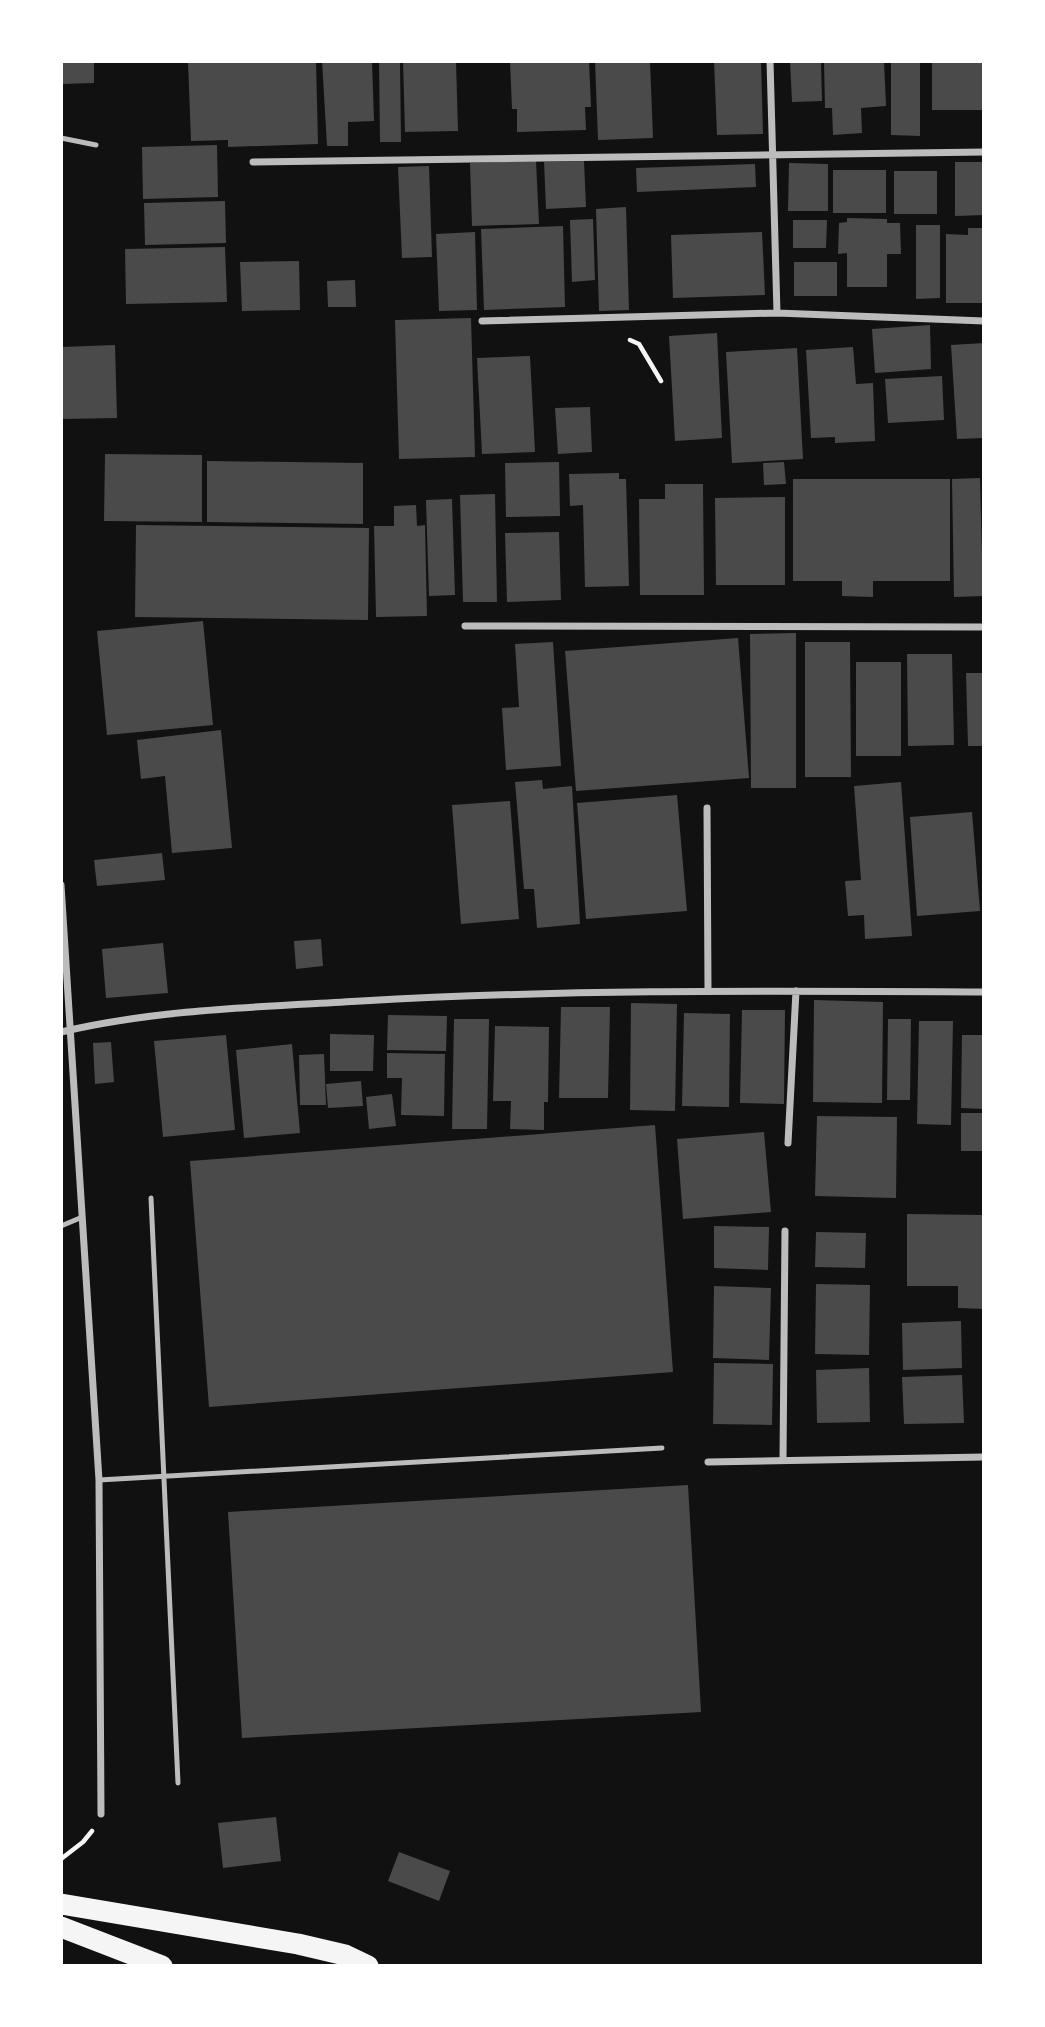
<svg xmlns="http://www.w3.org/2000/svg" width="1045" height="2027" font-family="'Exo 2',sans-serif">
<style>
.building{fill:#4a4a4a}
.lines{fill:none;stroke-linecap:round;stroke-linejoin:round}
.path{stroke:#f5f5f5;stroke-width:4.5}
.service{stroke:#bcbcbc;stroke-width:5}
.minor{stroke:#bcbcbc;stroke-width:7}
.motorway{stroke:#f5f5f5;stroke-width:21}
</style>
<rect width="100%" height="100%" fill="#111"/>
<path class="building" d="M61,61H94V83L61,84Z
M188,61H316L318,144L228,147V140L191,141Z
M322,61H372L374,121L348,122V146H327Z
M379,61H400L401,142H380Z
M403,61H456L458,131L405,132Z
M510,61H589L591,107H585L586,130L517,132V109H512Z
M595,61H650L653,138L598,140Z
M714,61H761L763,134L717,135Z
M790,61H821L822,101L792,102Z
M824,61H884L886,106L861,108L862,133L833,135L832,108H825Z
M891,61H920V136L891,135Z
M932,61H984V110H932Z
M217,145L218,197L143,199L142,147Z
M536,161L539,224L472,226L470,163Z
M584,161L586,207L546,209L544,162Z
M955,162H984V215L955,216Z
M789,163L828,164V211H788Z
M755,164L756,187L637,192L636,168Z
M429,166L432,257L402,258L398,167Z
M833,170H886V213H833Z
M894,171H937V214H894Z
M225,201L226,243L145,245L144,203Z
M626,207L629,310L599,311L596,209Z
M847,218L887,219V223H900L901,254H887V287H847V253L838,254L839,223L847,222Z
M593,219L595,280L572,282L570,220Z
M793,220H827L826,248H793Z
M916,225H940V298L916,299Z
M563,226L565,307L484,310L481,229Z
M968,228H984V303H946V234L968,235Z
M475,232L477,310L439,311L436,234Z
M762,232L765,295L673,298L671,235Z
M225,247L227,302L126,304L125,249Z
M299,261L300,310L242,311L240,262Z
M794,262H837V296H794Z
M355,280L356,307H328L327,281Z
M471,318L475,457L399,459L395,320Z
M930,325L931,369L875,373L872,329Z
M717,333L722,438L675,441L669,336Z
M984,343V438L957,439L951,345Z
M115,345L117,418L61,419V347Z
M853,347L856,384L873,383L875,441L835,443V437L811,438L806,350Z
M797,348L803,459L732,463L726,352Z
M530,356L535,452L482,454L477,358Z
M942,376L944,420L888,423L885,379Z
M590,407L592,452L558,454L555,408Z
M105,454L202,455V522L104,521Z
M207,461L363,463V524L207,522Z
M559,462L560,516L506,517L505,463Z
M784,462L786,484L764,485L763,463Z
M619,473V479H626L629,586L585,587L583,505L570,506L569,474Z
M980,478L983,596L954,597L952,479Z
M793,479H950V581H873V597L842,596V581H793Z
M665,484H703L704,595H640L639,499H665Z
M495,494L497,602H463L460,495Z
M785,497V585H716L715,498Z
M452,499L455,595L429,596L426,500Z
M416,505L417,526L425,525L427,616L376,617L374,526H394V506Z
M136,525L369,528L368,620L135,617Z
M559,532L561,600L507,602L505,533Z
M203,621L213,725L107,735L97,631Z
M796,633V788H751L750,634Z
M738,638L749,778L576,791L565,651Z
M553,642L561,766L506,770L502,708L519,707L515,644Z
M805,642H850L851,777H805Z
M907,654H952L954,745L908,746Z
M856,662H901V756H856Z
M966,673H984V746H968Z
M221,730L232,848L172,853L165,776L141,779L137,740Z
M542,780L543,789L572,786L580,924L537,928L534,889H524L515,782Z
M901,782L912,936L865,939L864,915L848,916L845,881L861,880L854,786Z
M677,795L687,911L586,919L577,803Z
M510,801L519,919L461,924L452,805Z
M972,812L980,911L917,916L910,817Z
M162,853L165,880L97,886L94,860Z
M321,939L323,966L296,969L294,941Z
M163,943L168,993L106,998L102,949Z
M814,1000L883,1002L882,1103L813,1102Z
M631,1003L677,1004L675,1111L630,1110Z
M561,1007H610L608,1098H559Z
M742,1010H785L784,1104L740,1103Z
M684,1013L730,1014L729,1107L682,1106Z
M388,1015L447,1016L446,1051L387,1050Z
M454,1019H489L487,1129H452Z
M888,1019H911L910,1100H887Z
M919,1021H953L951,1125L917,1124Z
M495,1026L549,1027L548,1102H544V1130L510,1129L511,1101H493Z
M330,1034L374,1035L373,1071H330Z
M226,1035L235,1130L163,1137L154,1041Z
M962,1035H984V1109L961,1108Z
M111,1042L114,1082L95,1084L93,1043Z
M292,1044L300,1133L244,1138L236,1050Z
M387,1053L445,1054L444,1116L401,1115L402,1078H387Z
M324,1054L326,1105H300L299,1055Z
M361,1081L363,1106L328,1108L326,1084Z
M392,1094L396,1126L369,1129L366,1097Z
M961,1113H984V1151H961Z
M817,1116L897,1117L896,1198L815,1196Z
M655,1125L673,1372L209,1407L190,1161Z
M764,1132L771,1212L683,1219L677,1139Z
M907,1214L984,1215V1309L958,1308V1286H907Z
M714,1226L769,1227L768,1270L714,1268Z
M816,1232L866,1233L865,1268L815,1267Z
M816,1284L870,1285L869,1355L815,1354Z
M714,1286L771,1288L769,1360L713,1358Z
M961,1321L962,1368L903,1370L902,1323Z
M714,1363L773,1364L772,1425L713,1424Z
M869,1368L870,1422L817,1423L816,1370Z
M962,1375L964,1423L904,1424L902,1377Z
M688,1485L701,1712L242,1738L228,1512Z
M276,1817L281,1861L223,1868L218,1823Z
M399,1852L450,1871L439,1901L388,1881Z"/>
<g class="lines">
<path class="path" d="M630,340L639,344L661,381
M61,1859L83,1842L92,1831"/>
<path class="service" d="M61,138L96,145
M151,1198L178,1783
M61,1226L80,1218
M99,1480L662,1448"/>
<path class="minor" d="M770,61L777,313
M253,162L984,152
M482,321L777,313L984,321
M465,626L984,627
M707,808L708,990
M61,885L99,1480L101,1814
M61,1032C159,1009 261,1007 361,1001C568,989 776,991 984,992
M788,1143L796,991
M783,1460L785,1231
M708,1462L984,1457"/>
<path class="motorway" d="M61,1904L298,1944L345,1955L368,1966
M61,1927L162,1966"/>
</g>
<rect width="1045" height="2027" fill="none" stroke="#ffffff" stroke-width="126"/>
</svg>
